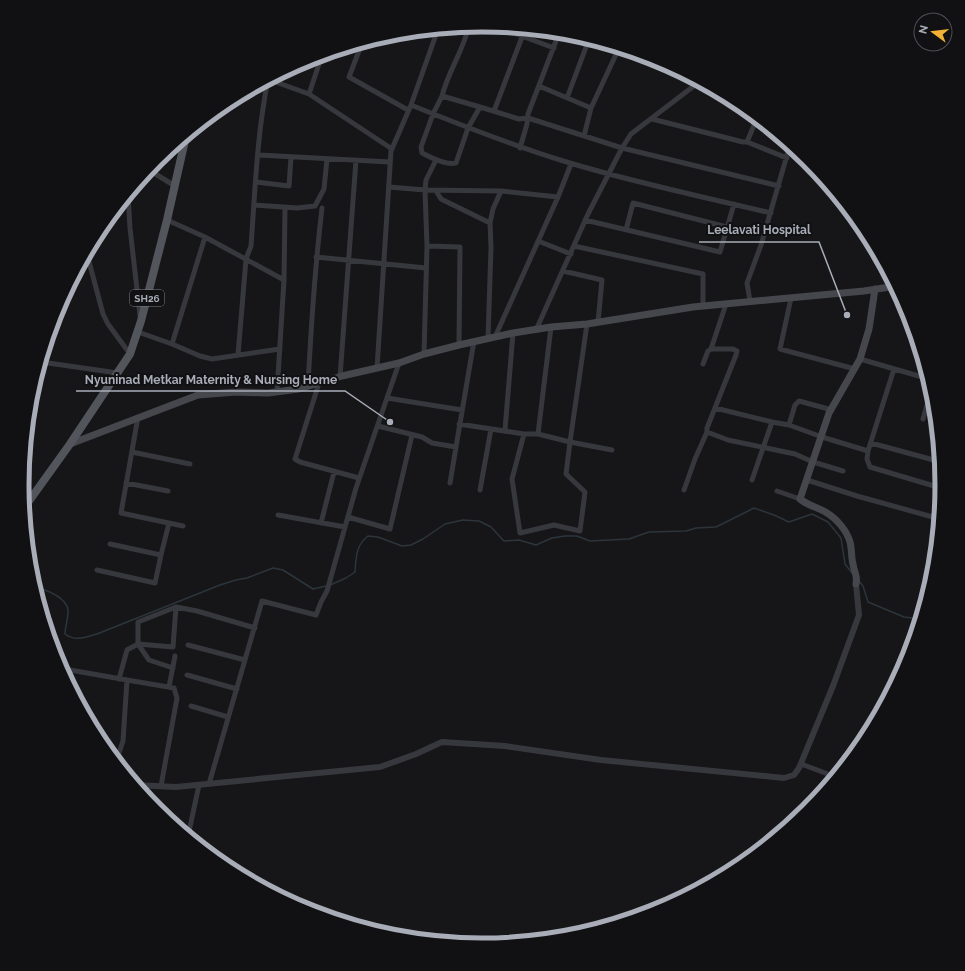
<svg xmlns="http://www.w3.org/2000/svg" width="965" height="971" font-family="Raleway,sans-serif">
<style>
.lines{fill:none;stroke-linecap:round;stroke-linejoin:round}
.stream{stroke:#2c353c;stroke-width:1.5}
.minor{stroke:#37383d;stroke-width:5}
.tertiary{stroke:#37383d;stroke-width:6}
.secondary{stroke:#45474d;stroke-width:7}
.primary{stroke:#53555c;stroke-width:8}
.labels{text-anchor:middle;stroke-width:4;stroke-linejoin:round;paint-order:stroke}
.shield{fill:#111113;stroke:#7b7e86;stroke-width:1}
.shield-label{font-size:10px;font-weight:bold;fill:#a8adb8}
.rim{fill:none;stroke:#a8adb8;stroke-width:5}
.leader{fill:none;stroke:#a8adb8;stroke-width:1.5}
.callout-dot{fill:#a8adb8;stroke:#111113;stroke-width:1.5}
.callout-label{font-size:12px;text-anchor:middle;font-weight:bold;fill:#a8adb8;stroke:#111113;stroke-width:4;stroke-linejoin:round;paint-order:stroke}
</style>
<rect width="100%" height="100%" fill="#161618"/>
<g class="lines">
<path class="stream" d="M860,582L863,586L868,602L904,617L921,619
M330,585L346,578L355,572C356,557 356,545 368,536L378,537L402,546L411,545L423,539L445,524L463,520L479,521L491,527L504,541L519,540L536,545L552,538L565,536H577L590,541L629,539L649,532L686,531L696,528L716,527L754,508L774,515L789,522L812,514L828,522L841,538L845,564L852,573
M35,589C46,588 69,599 68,612C68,620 65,626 65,634C75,642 86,637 97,634L220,585L236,580L247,578L273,568L283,570L313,589L326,586"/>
<path class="minor" d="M495,26L554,48
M362,43L349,77L408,110
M270,80L309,94L392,149
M539,86L591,108
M309,94L322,55
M442,96C448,72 463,51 469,26
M567,98L589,39
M411,105C463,126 516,147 570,163C636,183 704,197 771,213
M480,107L442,96L433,114L421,147L422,153C430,157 447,166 456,163L468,128L480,107L519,119L528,118L622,148L779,186
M494,111L522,37
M652,119L743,142H747L787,158
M584,136L591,108L619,48
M747,142L757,118
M520,148L527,124L528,114L559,33
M259,155L390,162
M149,170L175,186
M256,182L289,186L291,157
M389,187L425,190L426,180L436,160
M436,191L441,199L490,223
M128,195L130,228L140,316
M254,205L297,208L315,206L324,189L327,159
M167,220L205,237L284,280L277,392
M585,220L720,252L734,204
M626,230L633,203L727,227
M538,241L571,254
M427,246L460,247L459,345
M574,246L703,274V306
M87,254L103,314L108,324L130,354
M316,257L426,268
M563,271L602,280L598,322
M284,280L285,207
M791,298L780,349L855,369
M750,301L747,283L761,245L790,145
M55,315L59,306
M536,330L588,214L622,148L631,134L699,82
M138,332L172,344L200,356L212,359L280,349
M495,337L558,197L571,164
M488,338L491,248L490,223L493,209L501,191
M172,344L205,237
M424,354L427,246L425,190L501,191L558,197
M238,355L246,259L251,246C255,192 257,133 268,80
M860,359L929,379
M41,362L118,373
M703,364L708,351L711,349L726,304
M377,368L391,151L411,105L438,29
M894,369L868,451L867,459L870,467L941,488L943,481
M340,377L356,160
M319,383L295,459L300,462L359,478
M308,386C311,327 315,267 322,208
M387,398L462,410
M715,408L772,422L789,425L822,437L868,451
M138,417L121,513L183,526
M923,419L932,388
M459,424L524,434H538L551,327
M789,425L795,405L799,401L832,410
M378,426L422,437L432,443L456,447L474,341
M505,430L513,333
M707,432L728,440L795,454L813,462L843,471
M524,434L512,479L520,533L554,525L580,531L585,492L566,474L570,442L612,450
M538,434L570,442L587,324
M871,443L941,462
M132,452L190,464
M752,480L772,422
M807,480L857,496L940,519
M126,483L168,491
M450,483L456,447
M480,490L491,429
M684,490L695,459L707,432V428L736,355L737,351L733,349H711
M777,491L800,499
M278,515L345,527
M348,517L390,529L412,435
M321,523L334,472
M110,544L161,555L169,523
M97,570L155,583L161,555
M188,645L245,660
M53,649C61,657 65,659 62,670
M173,668L149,660L138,644V622L176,607L197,611L255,628
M63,673L70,670L127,680L123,741L116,762
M187,675L237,689
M119,679L127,650L138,644L173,647L176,607
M127,680L174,688L177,698L161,786
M169,687L175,656
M191,706L228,717
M801,764L836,777
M209,784L262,601L316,615L321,602L327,591L356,488L399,363
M188,836L199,785"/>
<path class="tertiary" d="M135,785L176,787L380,767L416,754L442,742L505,746L601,760L784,778L794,775L799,768L833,686L859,615L856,584"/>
<path class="secondary" d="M70,444L198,395L236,392L268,393L299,389L342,376L399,363L424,354L459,345L513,333L551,327L587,324L693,307L864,291L896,286
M856,584C858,576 854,572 853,564C851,557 852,549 850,542C847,531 837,519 827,513C818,507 808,506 800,499L829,413L860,359L869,329L875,289"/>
<path class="primary" d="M24,508L70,444L130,354L141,321L167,220L186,136"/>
</g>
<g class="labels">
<rect class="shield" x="130" y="290" width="34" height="16" rx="3"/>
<g class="shield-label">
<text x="147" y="302">SH26</text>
</g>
</g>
<path d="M0 0H965V971H0ZM29 485a453 453 0 1 1 906 0a453 453 0 1 1-906 0Z" fill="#111113" fill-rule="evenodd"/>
<path class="rim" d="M29 485a453 453 0 1 1 906 0a453 453 0 1 1-906 0Z"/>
<path class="leader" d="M847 315L819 242H699M390 422L345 391H76"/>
<g class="callout-dot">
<circle cx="847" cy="315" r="4"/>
<circle cx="390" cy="422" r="4"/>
</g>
<g class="callout-label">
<text x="759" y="234">Leelavati Hospital</text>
<text x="211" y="384">Nyuninad Metkar Maternity &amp; Nursing Home</text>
</g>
<g transform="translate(933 32) rotate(285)"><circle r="19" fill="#111113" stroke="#4d4f55"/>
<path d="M0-3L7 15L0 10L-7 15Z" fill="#f2b134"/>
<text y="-6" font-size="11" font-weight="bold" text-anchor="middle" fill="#a8adb8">N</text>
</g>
</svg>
